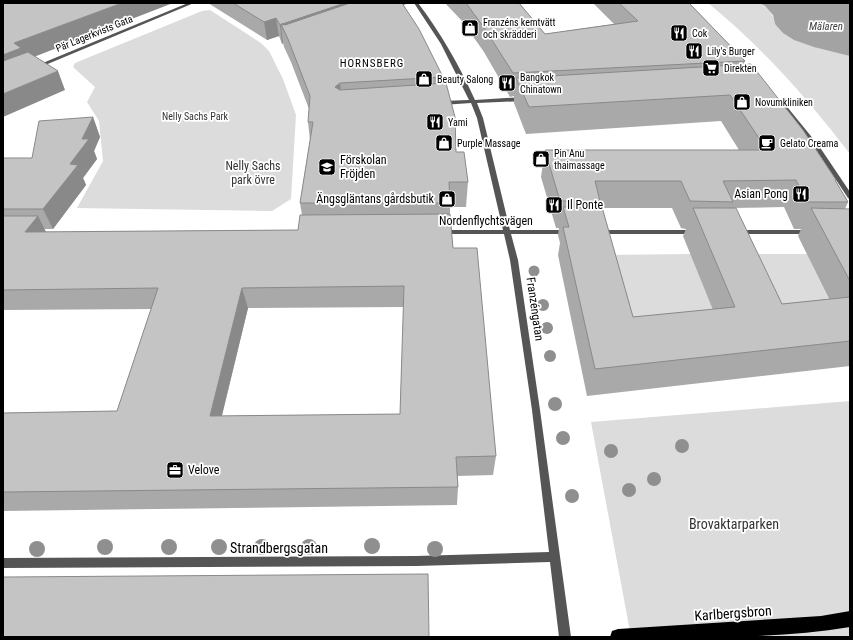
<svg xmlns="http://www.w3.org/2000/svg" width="853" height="640" font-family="'Roboto Condensed',sans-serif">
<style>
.green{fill:#dcdcdc}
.water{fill:#a3a3a3}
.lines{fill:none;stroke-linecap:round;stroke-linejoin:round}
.street{fill:#555;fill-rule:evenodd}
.highway{fill:#000;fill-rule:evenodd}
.tree{fill:#8f8f8f}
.wall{fill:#a9a9a9;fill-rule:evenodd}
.shaded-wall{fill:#898989}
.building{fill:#c4c4c4;stroke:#898989;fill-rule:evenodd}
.labels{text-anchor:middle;stroke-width:3.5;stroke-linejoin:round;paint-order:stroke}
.far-poi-label{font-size:10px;fill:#000;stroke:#fff;text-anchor:start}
.far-street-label{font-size:10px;fill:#000;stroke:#fff}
.far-park-label{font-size:10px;fill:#333;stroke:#fff}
.far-water-label{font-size:11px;font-style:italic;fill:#444;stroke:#fff}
.far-neighbourhood-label{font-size:11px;letter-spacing:1px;fill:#000;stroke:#fff}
.poi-label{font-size:12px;fill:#000;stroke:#fff;text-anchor:start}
.park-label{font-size:12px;fill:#333;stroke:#fff}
.street-label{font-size:12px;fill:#000;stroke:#fff}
.near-park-label{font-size:14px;fill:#333;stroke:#fff}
.near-street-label{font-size:14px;fill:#000;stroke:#fff}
</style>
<rect width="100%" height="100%" fill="#fff"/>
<path class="green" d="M708,3H759C768,8 773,13 775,24L850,56V154C808,99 762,47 708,3Z
M210,10L261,43L269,51L283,79L296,115L291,199L272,211L77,208L103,161L99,121L87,102L95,87L73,67L75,63L202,11Z
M691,254L723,335L624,345L601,255Z
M734,254H807L841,325L768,331Z
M850,401V637H631L591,422Z"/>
<path class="water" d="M759,3H850V56L814,47L794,40L783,33L775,24L773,15L765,6Z"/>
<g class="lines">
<path class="street" d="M188,3H194L38,68L33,67Z
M402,3H409L394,8L392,7Z
M414,3H418C441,33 459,65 475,100L524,97L527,99L524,101L477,103L483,118L510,230H568L572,232L568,234H511L518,260L540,410L571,637H559L550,562L416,566L3,568V558L416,556L549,552L532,410L510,260L504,234H442L438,232L442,230H503L477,118L471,103L442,105L439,103L442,101L469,100L441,44Z
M782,102L784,103L819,146L850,192V199L848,198L815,148L780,105V103Z
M597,230H694L698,232L694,234H597L596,232Z
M735,230H810L814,232L810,234H735L734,232Z"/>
<path class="highway" d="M850,611V627C771,640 690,637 610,637L612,631L618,629L821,616Z"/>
</g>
<g class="tree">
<circle cx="534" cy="271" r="5.5"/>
<circle cx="543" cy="305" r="6"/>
<circle cx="547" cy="328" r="6"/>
<circle cx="550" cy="356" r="6"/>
<circle cx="555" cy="404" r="7"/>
<circle cx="563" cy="438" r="7"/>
<circle cx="682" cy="446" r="7"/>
<circle cx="611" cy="451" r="7"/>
<circle cx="654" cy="479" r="7"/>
<circle cx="629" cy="490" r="7"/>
<circle cx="572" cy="496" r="7"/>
<circle cx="372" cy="546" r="8"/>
<circle cx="105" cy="547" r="8"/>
<circle cx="169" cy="547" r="8"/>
<circle cx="219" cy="547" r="8"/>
<circle cx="262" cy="547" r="8"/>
<circle cx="309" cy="547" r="8"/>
<circle cx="37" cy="549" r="8"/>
<circle cx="435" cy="549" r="8"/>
</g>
<path class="wall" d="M208,3H402L443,77V84L456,152L468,182L466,207H450V214L453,248L496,456L493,475L457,476L458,487L457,505L3,511V413L117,411L152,309L3,310V158H32L93,117L100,137L94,151L97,159L83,178L86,185L53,229H44L46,232L298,230L302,215L300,203L310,140L308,122L309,109L291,62L284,47L283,43L282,44L279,36L267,40ZM404,307L400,414L222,416L248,308Z
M445,3H519L545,34L614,24L593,3H689L745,61L743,65L836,180V182L848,202L845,209H850V366L587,396L558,255L560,243L558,235L559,228H556L541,177L545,150H739L721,121L526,134L514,103V96L510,97L484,52L462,21ZM784,207L794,229H801L798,236L829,299L782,304L731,208ZM602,208H672L681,228L686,229L683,236L713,310L633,317Z"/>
<path class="shaded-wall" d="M122,3H173L26,60L3,77V55L14,43Z
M345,3H390L289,41L281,25Z
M276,18L279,36L267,40L264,22Z
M280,25H281L283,43L282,44Z
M58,71L65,90L3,117V94Z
M340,83L342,106L335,87Z
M93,117L100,137L94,151L97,159L83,178L86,185L53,229L43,209L70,164Z
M38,216L48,236L25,232Z
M242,288L248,308L217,435L210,416Z"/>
<path class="building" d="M3,3H122L14,43L21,48L3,55Z
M233,3H345L282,24H281V25H280L276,18L264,22Z
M350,3H402L419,29L443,77L340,83L335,87L340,90L446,83L455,117L456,152H464L468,182H449L450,203H300L313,122H308L310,96L288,39L281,24L285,25Z
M466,3H519L545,34L638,21L619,3H689L745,61L513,73L485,29Z
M28,52L58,71L3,94V61Z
M751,64L803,130L836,180H835L848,202H807L796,180L723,181L733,202L690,201L681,181H595L600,201H560L545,150H767L730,95L529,107L516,78Z
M93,117L82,139H89L70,164L78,165L43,209H3V158H32L39,121Z
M563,207H602L633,317L735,307L693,208H736L782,304L850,297V341L595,369L563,227H569Z
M811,208L850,209V281Z
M450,214L453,248H477L496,456L456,457L458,487L3,492V413L117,411L158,288L3,290V216H38L25,232L298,230L300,215ZM404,286L400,414L210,416L242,288Z
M428,574L429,637H3V577Z"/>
<defs>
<symbol id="shop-square" viewBox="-11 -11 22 22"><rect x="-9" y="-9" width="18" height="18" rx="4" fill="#000" stroke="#fff"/><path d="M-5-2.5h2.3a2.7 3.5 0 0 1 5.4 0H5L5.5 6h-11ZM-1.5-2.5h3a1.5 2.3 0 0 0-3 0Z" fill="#fff"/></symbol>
<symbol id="restaurant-square" viewBox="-11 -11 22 22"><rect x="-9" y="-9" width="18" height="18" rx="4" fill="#000" stroke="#fff"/><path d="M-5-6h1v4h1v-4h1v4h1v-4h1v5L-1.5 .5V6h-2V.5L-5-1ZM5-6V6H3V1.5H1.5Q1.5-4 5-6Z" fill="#fff"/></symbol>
<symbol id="supermarket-square" viewBox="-11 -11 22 22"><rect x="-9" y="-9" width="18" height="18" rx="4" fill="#000" stroke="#fff"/><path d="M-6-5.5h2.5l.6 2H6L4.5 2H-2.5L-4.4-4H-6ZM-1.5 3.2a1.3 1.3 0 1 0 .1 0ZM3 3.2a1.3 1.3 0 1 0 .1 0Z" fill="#fff"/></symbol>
<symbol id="cafe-square" viewBox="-11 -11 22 22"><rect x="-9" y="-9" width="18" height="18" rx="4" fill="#000" stroke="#fff"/><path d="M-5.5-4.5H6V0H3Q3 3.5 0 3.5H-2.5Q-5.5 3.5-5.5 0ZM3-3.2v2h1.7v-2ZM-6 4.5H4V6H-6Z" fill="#fff"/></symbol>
<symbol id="school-square" viewBox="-11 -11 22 22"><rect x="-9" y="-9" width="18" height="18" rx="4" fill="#000" stroke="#fff"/><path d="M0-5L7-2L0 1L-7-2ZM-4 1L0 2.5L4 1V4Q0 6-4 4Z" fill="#fff"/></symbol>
<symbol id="office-square" viewBox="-11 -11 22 22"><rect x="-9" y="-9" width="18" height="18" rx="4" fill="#000" stroke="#fff"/><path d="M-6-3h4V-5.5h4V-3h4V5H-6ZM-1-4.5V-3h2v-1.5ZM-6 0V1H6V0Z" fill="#fff"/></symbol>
</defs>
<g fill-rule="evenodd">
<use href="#shop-square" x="460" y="18" width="20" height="20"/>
<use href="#restaurant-square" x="669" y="23" width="20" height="20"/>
<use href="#restaurant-square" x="684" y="41" width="20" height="20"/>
<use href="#supermarket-square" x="701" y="58" width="20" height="20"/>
<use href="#shop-square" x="414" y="69" width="20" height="20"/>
<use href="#restaurant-square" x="497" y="73" width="20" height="20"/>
<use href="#shop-square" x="732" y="92" width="20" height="20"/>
<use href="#restaurant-square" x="425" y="112" width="20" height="20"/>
<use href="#shop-square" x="434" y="133" width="20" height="20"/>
<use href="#cafe-square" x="757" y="133" width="20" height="20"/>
<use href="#shop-square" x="531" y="149" width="20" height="20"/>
<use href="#school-square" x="317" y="157" width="20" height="20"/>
<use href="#restaurant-square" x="791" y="184" width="20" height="20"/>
<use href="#shop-square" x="437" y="189" width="20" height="20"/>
<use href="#restaurant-square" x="544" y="195" width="20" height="20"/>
<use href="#office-square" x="165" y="460" width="20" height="20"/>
</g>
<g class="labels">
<g class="far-poi-label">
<text x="483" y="26">Franzéns kemtvätt<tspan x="483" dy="12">och skrädderi</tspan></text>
<text x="692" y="37">Cok</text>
<text x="707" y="55">Lily's Burger</text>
<text x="724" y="72">Direkten</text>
<text x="520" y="81">Bangkok<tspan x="520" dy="12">Chinatown</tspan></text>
<text x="437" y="83">Beauty Salong</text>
<text x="755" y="106">Novumkliniken</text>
<text x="448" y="126">Yami</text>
<text x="457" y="147">Purple Massage</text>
<text x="780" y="147">Gelato Creama</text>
<text x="554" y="157">Pin Anu<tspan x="554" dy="12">thaimassage</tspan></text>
</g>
<g class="far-street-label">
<text transform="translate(94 33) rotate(-22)" y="4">Pär Lagerkvists Gata</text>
</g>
<g class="far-park-label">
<text x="195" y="120">Nelly Sachs Park</text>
</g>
<g class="far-water-label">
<text x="826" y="30">Mälaren</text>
</g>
<g class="far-neighbourhood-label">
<text x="372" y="67">HORNSBERG</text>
</g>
<g class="poi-label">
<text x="340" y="164">Förskolan<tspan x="340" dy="14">Fröjden</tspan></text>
<text x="788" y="198" text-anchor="end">Asian Pong</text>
<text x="434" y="203" text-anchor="end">Ängsgläntans gårdsbutik</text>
<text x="567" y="209">Il Ponte</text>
<text x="188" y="474">Velove</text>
</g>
<g class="park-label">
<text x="253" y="170">Nelly Sachs<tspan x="253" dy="14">park övre</tspan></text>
</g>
<g class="street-label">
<text x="486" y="225">Nordenflychtsvägen</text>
<text transform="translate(535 309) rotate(82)" y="4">Franzéngatan</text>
</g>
<g class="near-park-label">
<text x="734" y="529">Brovaktarparken</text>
</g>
<g class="near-street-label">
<text x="279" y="553">Strandbergsgatan</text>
<text transform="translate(733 613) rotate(-4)" y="5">Karlbergsbron</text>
</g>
</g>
<rect width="853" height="640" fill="none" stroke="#000000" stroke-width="8"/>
</svg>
